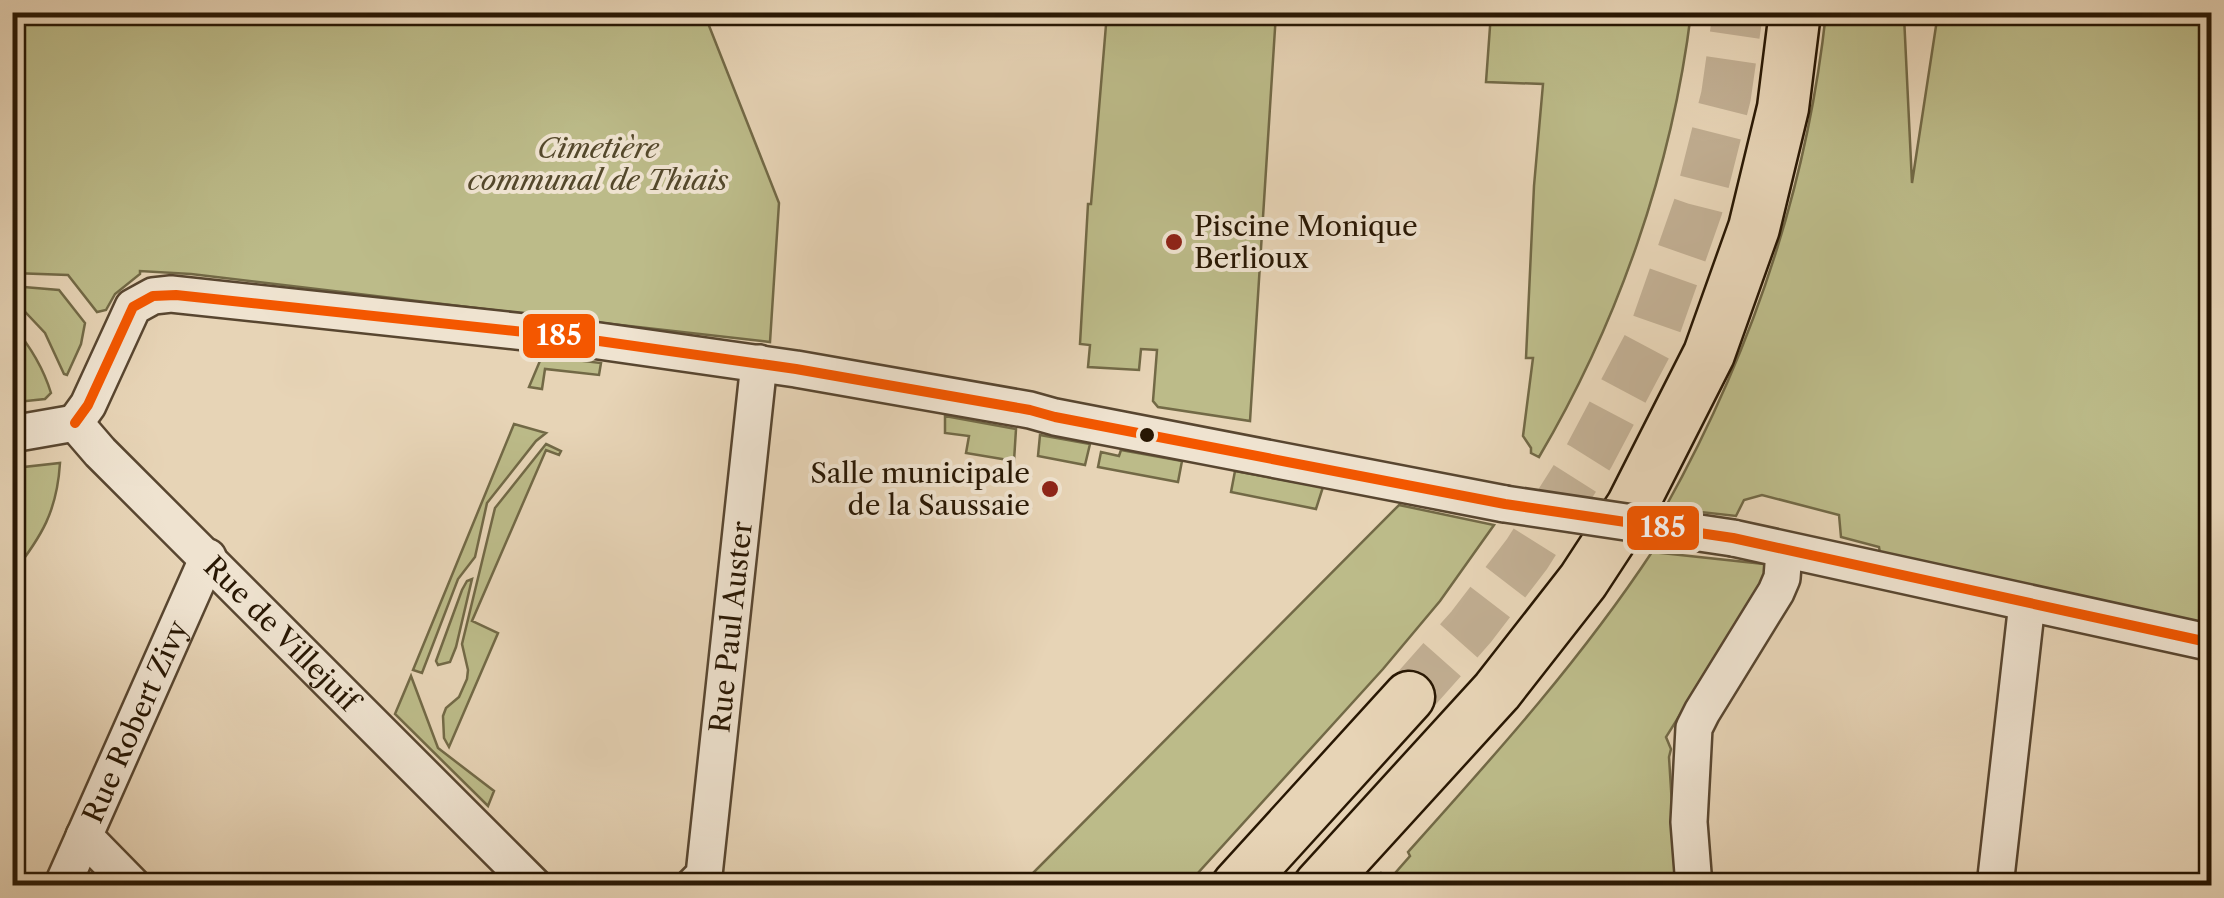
<svg xmlns="http://www.w3.org/2000/svg" width="2224" height="898" font-family="'Libre Caslon Text',serif">
<style>
.green{fill:#bcbb89;stroke:#726946;stroke-width:2.5}
.lines{fill:none;stroke-linecap:round;stroke-linejoin:round}
.highway-tunnel{stroke:#c1ae92;stroke-width:50;stroke-dasharray:50 25;stroke-linecap:butt}
.minor-casing{stroke:#584630;stroke-width:40}
.highway-casing{stroke:#281703;stroke-width:55}
.minor{stroke:#efe3d0;stroke-width:35}
.highway{stroke:#e7d4b6;stroke-width:50}
.minor-bridge-casing{stroke:#584630;stroke-width:40;stroke-linecap:butt}
.minor-bridge{stroke:#efe3d0;stroke-width:35}
.bus-1-casing{stroke:#efe3d0;stroke-width:18}
.bus-1{stroke:#f45700;stroke-width:10}
.poi-dot{fill:#8f2418;stroke:#efe3d0;stroke-width:4}
.bus-dot{fill:#281703;stroke:#efe3d0;stroke-width:4}
.labels{text-anchor:middle;stroke-width:8;stroke-linejoin:round;paint-order:stroke}
.park-label{font-size:28px;font-style:italic;fill:#54482b;stroke:#efe3d0}
.poi-label{font-size:28px;fill:#281703;stroke:#efe3d0;text-anchor:start}
.street-label{font-size:28px;fill:#281703;stroke:#efe3d0}
.line-badge{stroke:#efe3d0;stroke-width:4}
.badge-label{font-size:28px;text-anchor:middle;font-weight:bold;fill:#fff}
</style>
<rect width="100%" height="100%" fill="#e7d4b6"/>
<filter id="stains"><feTurbulence type="fractalNoise" baseFrequency=".002" numOctaves="4"/><feColorMatrix values="0 0 0 0 .2 0 0 0 0 .09 0 0 0 0 .02 0 0 0 .5 -.17"/></filter>
<radialGradient id="worn" r=".72"><stop offset=".6" stop-color="#630" stop-opacity="0"/><stop offset="1" stop-color="#630" stop-opacity=".3"/></radialGradient>
<path class="green" d="M1901,12L1904,16L1912,183L1938,13H2211V626L1880,553L1879,547L1841,537L1839,515L1762,495L1744,500L1736,516L1665,508C1751,354 1807,188 1826,13Z
M13,13H704L779,203L770,342L585,321L580,315L567,313L560,318L191,274L140,271V274L115,294L106,310L97,312L68,275L13,273Z
M1107,13H1276L1250,421L1158,407L1153,401L1157,350L1141,349L1139,370L1088,367L1090,345L1080,344L1088,204H1091Z
M1491,13H1691C1672,168 1618,323 1539,457L1531,453V448L1523,436L1533,358H1526L1534,186L1543,84L1486,82Z
M12,286L59,290L85,323L81,344L67,375L64,374L45,333L13,299Z
M13,326C30,346 43,367 51,393L45,399L17,402L13,399Z
M542,356L601,363L599,375L545,369L542,389L529,387Z
M945,416L1016,429L1014,461L966,453L969,436L945,433Z
M514,424L546,433L536,441L487,503L475,557L458,579L422,673L413,670Z
M1040,435L1090,444L1085,465L1038,456Z
M546,444L561,451L559,455L546,450L472,621L498,633L449,747L444,738L443,716L446,708L459,697L467,679L468,670L462,644L495,508Z
M1121,450L1182,461L1178,482L1098,467L1101,452L1119,456Z
M60,463C57,511 42,536 13,573V502L24,467Z
M1235,471L1323,487L1316,509L1231,492Z
M1399,505L1494,525L1440,601L1383,669L1187,885H1021Z
M1652,552L1764,564L1767,576L1666,737L1671,749L1669,757L1677,885L1369,886L1381,873L1389,880L1410,856L1408,852C1494,756 1580,661 1652,552Z
M472,579L456,647L450,662L438,665L436,661L462,590L467,581Z
M411,676L438,748L494,791L488,806L395,714Z"/>
<g class="lines">
<path class="highway-tunnel" d="M1409,697L1471,627L1527,554L1589,456L1653,335L1698,207L1726,96L1738,12"/>
<defs>
<g id="minor">
<path d="M75,423L88,405L133,307L153,296L171,294L571,337L796,369L1030,410L1055,417L1505,504"/>
<path id="s1" d="M75,423L100,452L534,886"/>
<path d="M12,434L75,423"/>
<path d="M1733,538L2212,643"/>
<path d="M84,836L133,886"/>
<path id="s2" d="M62,886L208,557"/>
<path id="s3" d="M693,886L704,875L759,363"/>
<path d="M1694,886L1689,822L1694,728L1702,712L1776,592L1782,578L1784,551"/>
<path d="M1995,886L2027,603"/>
</g>
<path id="highway" d="M1237,886L1409,697
M1319,886L1497,691L1583,581L1632,506L1709,354L1754,228L1783,108L1795,12"/>
</defs>
<use href="#minor" class="minor-casing"/>
<use href="#highway" class="highway-casing"/>
<use href="#minor" class="minor"/>
<use href="#highway" class="highway"/>
<defs>
<path id="minor-bridge" d="M1505,504L1733,538"/>
</defs>
<use href="#minor-bridge" class="minor-bridge-casing"/>
<use href="#minor-bridge" class="minor-bridge"/>
<defs>
<path id="bus-1" d="M75,423L88,405L133,307L153,296L176,295L571,337L796,369L1030,410L1055,417L1505,504L1733,538L2212,643"/>
</defs>
<use href="#bus-1" class="bus-1-casing"/>
<use href="#bus-1" class="bus-1"/>
</g>
<g class="poi-dot">
<circle cx="1174" cy="242" r="10"/>
<circle cx="1050" cy="489" r="10"/>
</g>
<circle class="bus-dot" cx="1147" cy="435" r="9"/>
<g class="labels">
<g class="park-label">
<text x="598" y="158">Cimetière<tspan x="598" dy="32">communal de Thiais</tspan></text>
</g>
<g class="poi-label">
<text x="1194" y="236">Piscine Monique<tspan x="1194" dy="32">Berlioux</tspan></text>
<text x="1030" y="483" text-anchor="end">Salle municipale<tspan x="1030" dy="32">de la Saussaie</tspan></text>
</g>
<g class="street-label">
<text dy="10" stroke="none"><textPath href="#s3" startOffset="265">Rue Paul Auster</textPath></text>
<text dy="10" stroke="none"><textPath href="#s1" startOffset="295">Rue de Villejuif</textPath></text>
<text dy="10" stroke="none"><textPath href="#s2" startOffset="180">Rue Robert Zivy</textPath></text>
</g>
</g>
<g class="line-badge">
<rect x="521" y="312" width="76" height="48" rx="10" fill="#f45700"/>
<rect x="1625" y="504" width="76" height="48" rx="10" fill="#f45700"/>
</g>
<g class="badge-label">
<text x="559" y="345">185</text>
<text x="1663" y="537">185</text>
</g>
<rect width="2224" height="898" fill="none" stroke="#e7d4b6" stroke-width="50"/>
<rect x="15" y="15" width="2194" height="868" fill="none" stroke="#281703" stroke-width="5"/>
<rect x="25" y="25" width="2174" height="848" fill="none" stroke="#281703" stroke-width="2.5"/>
<rect width="100%" height="100%" filter="url(#stains)"/>
<rect width="100%" height="100%" fill="url(#worn)"/>
</svg>
